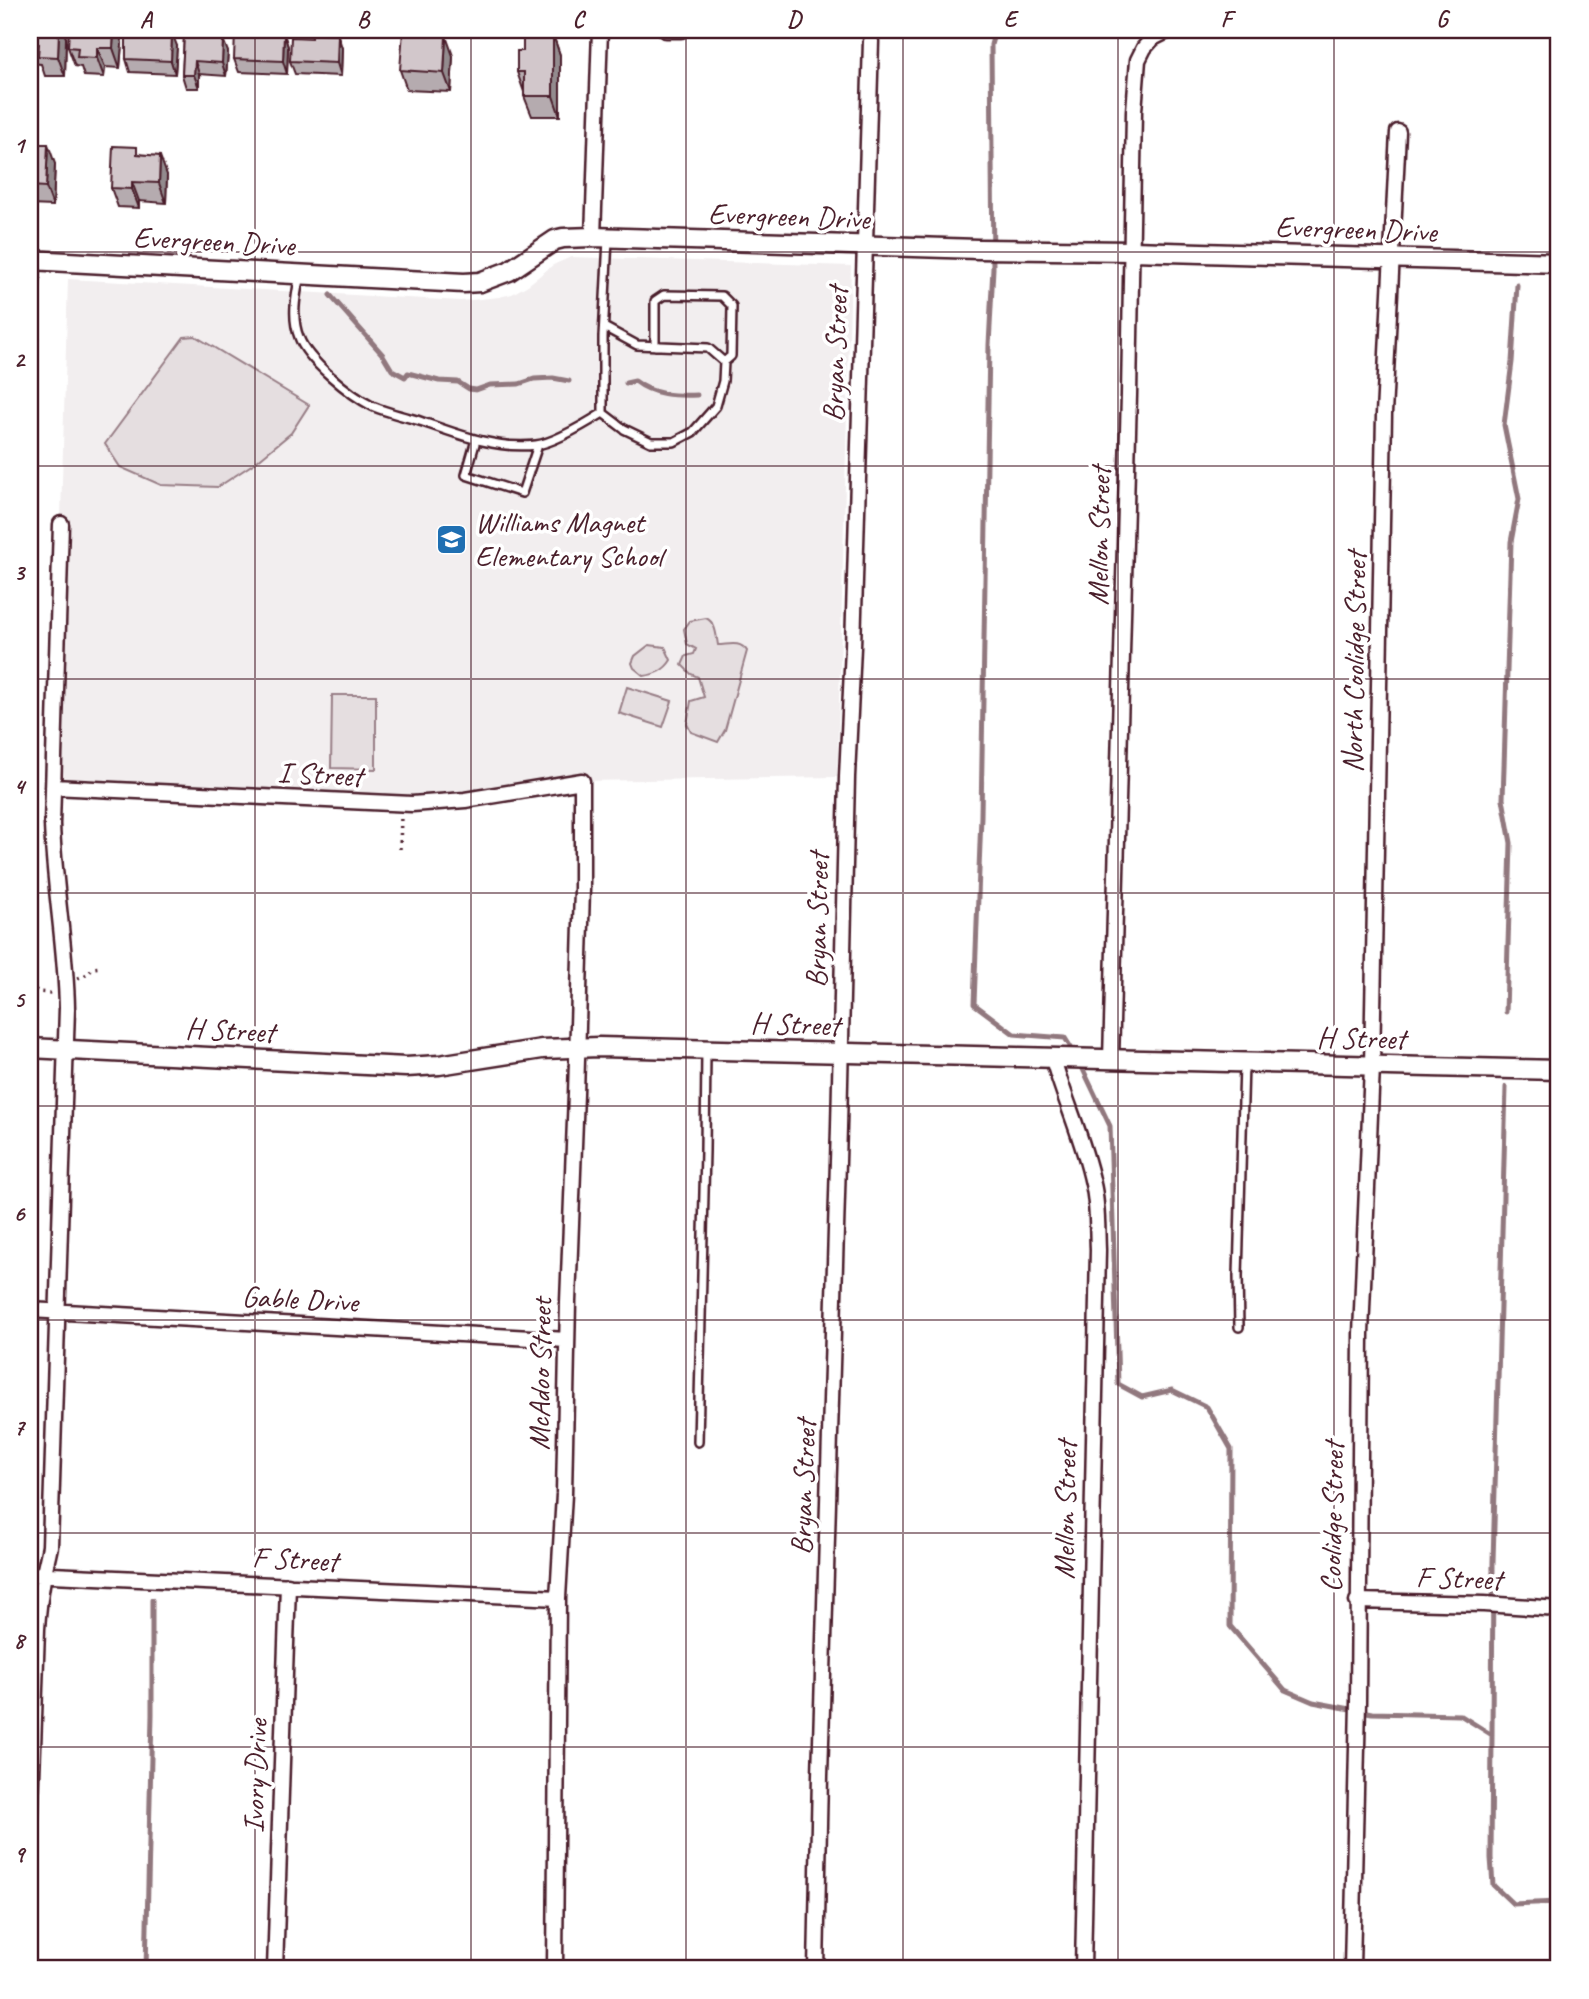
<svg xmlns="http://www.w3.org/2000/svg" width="1589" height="1999" font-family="Caveat,sans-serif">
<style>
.built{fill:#f2eeef}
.green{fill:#e5dee0;stroke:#987e86;stroke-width:2}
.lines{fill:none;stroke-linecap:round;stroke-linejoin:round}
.stream{stroke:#91787e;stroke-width:5}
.service-casing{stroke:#4a1f2b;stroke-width:12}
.minor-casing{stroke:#4a1f2b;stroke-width:19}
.tertiary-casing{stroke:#4a1f2b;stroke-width:23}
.path{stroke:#4a1f2b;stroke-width:3.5;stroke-dasharray:2 5;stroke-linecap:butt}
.service{stroke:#fff;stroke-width:7}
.minor{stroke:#fff;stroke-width:14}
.tertiary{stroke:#fff;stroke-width:18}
.wall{fill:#b5abaf;stroke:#4a1f2b;stroke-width:2}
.shaded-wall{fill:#938b8e;stroke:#4a1f2b;stroke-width:2}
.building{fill:#d2c7cb;stroke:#4a1f2b;stroke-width:2}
.grid{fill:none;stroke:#4a1f2b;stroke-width:2;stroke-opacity:0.55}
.labels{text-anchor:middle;stroke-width:7;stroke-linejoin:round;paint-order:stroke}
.street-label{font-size:30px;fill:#4a1f2b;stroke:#fff}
.poi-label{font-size:30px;fill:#4a1f2b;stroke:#fff;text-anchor:start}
.neatline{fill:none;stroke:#4a1f2b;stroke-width:2.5}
.grid-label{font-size:23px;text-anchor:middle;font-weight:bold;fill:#4a1f2b}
</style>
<rect width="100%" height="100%" fill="#fff"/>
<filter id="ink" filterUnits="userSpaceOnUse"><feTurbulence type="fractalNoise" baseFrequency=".0143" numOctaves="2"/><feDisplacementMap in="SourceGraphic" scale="14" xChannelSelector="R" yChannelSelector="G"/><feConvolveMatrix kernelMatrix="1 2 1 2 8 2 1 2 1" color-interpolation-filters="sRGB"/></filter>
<g filter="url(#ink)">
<path class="built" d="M571,257L851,266L837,777L582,781L442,803L53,787L68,279L461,301L499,297L512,294L528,285L553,265Z"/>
<path class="green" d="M195,336L309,405L291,433L256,462L218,487L161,485L120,467L105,444L184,337Z
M706,618C716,623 716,634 718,645C728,645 740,640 747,651L725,730L718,742L691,732L687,724L691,701L704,697L698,677L691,674L682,665L686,656L694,654L696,649L687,644L684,629L690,621Z
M649,645L665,647L671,660C665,670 654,675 644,676L634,668L632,663L635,656Z
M627,687L672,701L663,727L619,713Z
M332,695H376V769L331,768Z"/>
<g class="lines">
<path class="stream" d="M995,30L991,45L993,268L989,345L981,816L974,1004L1014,1034L1065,1038L1075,1054
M330,295L383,355L392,370L405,377L408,373L439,381L458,382L469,389L476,390L490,385L519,384L534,379L553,378L569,381
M626,383L635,381C653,395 674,396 697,395
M1506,1012L1511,843L1503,799L1511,542L1519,499L1504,425L1512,362L1517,285
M1080,1063L1110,1126L1118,1384L1142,1397L1172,1390L1207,1407L1231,1449L1230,1626L1285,1690L1313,1702L1372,1713L1460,1715L1492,1735L1491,1858L1493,1885L1513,1904L1559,1902
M1492,1735L1493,1562L1506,1087
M146,1969L152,1715V1600"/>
<defs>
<path id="service" d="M300,274C296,295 291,317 299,337C307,360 350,395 372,406C386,412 402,416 417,420C455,433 495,450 536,445C553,443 587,423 603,413
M655,346V301L664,295L722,296L732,306L731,356L724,362
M603,413L624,429L651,442H674L693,432L716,406L723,381L724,362L708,348L637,345L604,327
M603,413V337L608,239
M30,419L36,262
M476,440L466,475L522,493L538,445
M1239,1327L1238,1276L1244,1064
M698,1442L705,1151L706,1051"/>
<path id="minor" d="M666,30H681
M593,237L600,30
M53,787L412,804L465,800L582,781V889L576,1094L568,1302L564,1494L558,1598L555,1969
M1053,1059C1065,1101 1084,1141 1093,1184C1098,1205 1097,1228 1098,1250L1083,1969
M1111,1060L1129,395L1134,111L1138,60L1144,48L1153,38L1169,30
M30,1310L567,1340
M30,1574L558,1598
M1357,1601L1484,1604L1559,1609
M30,1837L37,1629C38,1612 40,1596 43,1579C45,1567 48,1557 50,1546L67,1008C66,947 54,886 52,824L61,524
M275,1969L288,1585
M816,1969L820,1776L839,1127L847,777L853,647L871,41
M1352,1969L1358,1702L1361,1334L1372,1066L1384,414L1398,132"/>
<path id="tertiary" d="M30,260L464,283L480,282L509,271L555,240L563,238L593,237L978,249L1132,251L1559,263
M30,1048L406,1067L439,1065L542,1049L599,1047L1559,1070"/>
</defs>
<use href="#service" class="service-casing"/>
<use href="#minor" class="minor-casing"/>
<use href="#tertiary" class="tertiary-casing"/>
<path class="path" d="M400,849L401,816
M78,978L88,974L93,968L101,967
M30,985L38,992L51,993"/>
<use href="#service" class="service"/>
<use href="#minor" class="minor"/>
<use href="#tertiary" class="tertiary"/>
</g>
<path class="wall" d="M30,30H63L66,38L65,76H45L41,64L30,63Z
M69,30H117L122,43L120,68L105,67L104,77L84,76L81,67L75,66L68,47Z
M284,34L288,47L287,74L239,72L234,59Z
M427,35L453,56L451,92L407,90L400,70Z
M553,35L560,55V116H532L524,96V92L517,72L523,51Z
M184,36L219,39L228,52L226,76L199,74V88H186L182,75Z
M177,46L175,74L130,72L126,59Z
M342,48L341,76L295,74L290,61Z
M30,144L55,164L53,206L30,205Z
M140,154L167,175L166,203L139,201V208L118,207L111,188Z"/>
<path class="shaded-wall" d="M59,30H63L66,38L65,76L58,57Z
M114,30H117L122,43L120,68L113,48Z
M172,33L177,46L175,74L171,61Z
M284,34L288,47L287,74L283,61Z
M338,35L342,48L341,76L337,63Z
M553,35L560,55V116L553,96Z
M446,36L453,56L451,92L444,73Z
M223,39L228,52L226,76L222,63Z
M97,48L105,67L104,77L97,58Z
M195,61L199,74V88L194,75Z
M48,144L55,164L53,206L46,187Z
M160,156L167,175L166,203L159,183Z
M132,182L139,201V208L132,189Z"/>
<path class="building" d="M30,30H59L58,57L38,56L39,44H30Z
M69,30H114L113,48H97V58L77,57L78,48L68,47Z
M126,30L172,33L171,61L126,59Z
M203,31L217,32L216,39H223L222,63L195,61L194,75H182L184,36L203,37Z
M403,31L426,32V35L446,36L444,73L400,70Z
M235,32L284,34L283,61L234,59Z
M312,34L338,35L337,63L290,61L291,37L312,38Z
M523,35H553V96H524V72H517V51H523Z
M30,144H48L46,187L30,186Z
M113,146L137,147V154L160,156L159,183L132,182V189L111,188Z"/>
</g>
<path class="grid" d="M255,30V1969M471,30V1969M686,30V1969M903,30V1969M1118,30V1969M1334,30V1969M30,252H1559M30,466H1559M30,679H1559M30,893H1559M30,1106H1559M30,1320H1559M30,1533H1559M30,1747H1559"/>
<defs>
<symbol id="school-square" viewBox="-11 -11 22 22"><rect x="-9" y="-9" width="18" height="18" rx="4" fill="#1f6fb2" stroke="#fff"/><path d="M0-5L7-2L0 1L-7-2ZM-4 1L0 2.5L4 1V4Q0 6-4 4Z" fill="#fff"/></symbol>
</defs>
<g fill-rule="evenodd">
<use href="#school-square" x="434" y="522" width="35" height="35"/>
</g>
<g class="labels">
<g class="street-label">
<text transform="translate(789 216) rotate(2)" y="10">Evergreen Drive</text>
<text transform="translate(1356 229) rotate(2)" y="10">Evergreen Drive</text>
<text transform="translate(214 241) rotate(3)" y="10">Evergreen Drive</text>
<text transform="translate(835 354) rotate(-88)" y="10">Bryan Street</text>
<text transform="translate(1099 536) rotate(-89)" y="10">Mellon Street</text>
<text transform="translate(1354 662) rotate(-89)" y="10">North Coolidge Street</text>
<text transform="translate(320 774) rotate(3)" y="10">I Street</text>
<text transform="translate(817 920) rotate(-89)" y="10">Bryan Street</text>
<text transform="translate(795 1024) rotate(2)" y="10">H Street</text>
<text transform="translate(230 1030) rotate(3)" y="10">H Street</text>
<text transform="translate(1361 1038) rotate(1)" y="10">H Street</text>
<text transform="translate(300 1299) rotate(3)" y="10">Gable Drive</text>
<text transform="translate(540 1374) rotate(-89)" y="10">McAdoo Street</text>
<text transform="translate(803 1487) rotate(-88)" y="10">Bryan Street</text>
<text transform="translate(1065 1510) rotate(-89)" y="10">Mellon Street</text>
<text transform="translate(1332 1517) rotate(-89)" y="10">Coolidge Street</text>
<text transform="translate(295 1559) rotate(3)" y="10">F Street</text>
<text transform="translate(1459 1578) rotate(2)" y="10">F Street</text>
<text transform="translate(255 1776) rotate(-88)" y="10">Ivory Drive</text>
</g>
<g class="poi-label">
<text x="475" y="532">Williams Magnet<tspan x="475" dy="34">Elementary School</tspan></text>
</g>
</g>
<rect width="1589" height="1999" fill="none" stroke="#fff" stroke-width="77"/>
<rect x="38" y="38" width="1512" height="1922" class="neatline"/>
<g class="grid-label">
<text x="146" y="27">A</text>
<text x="363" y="27">B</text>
<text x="578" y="27">C</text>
<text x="794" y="27">D</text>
<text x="1010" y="27">E</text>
<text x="1226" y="27">F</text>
<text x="1442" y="27">G</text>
<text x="19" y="153">1</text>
<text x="19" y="367">2</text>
<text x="19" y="580">3</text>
<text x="19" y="794">4</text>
<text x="19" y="1007">5</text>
<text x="19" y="1221">6</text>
<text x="19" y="1435">7</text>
<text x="19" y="1648">8</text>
<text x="19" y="1862">9</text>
</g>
</svg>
